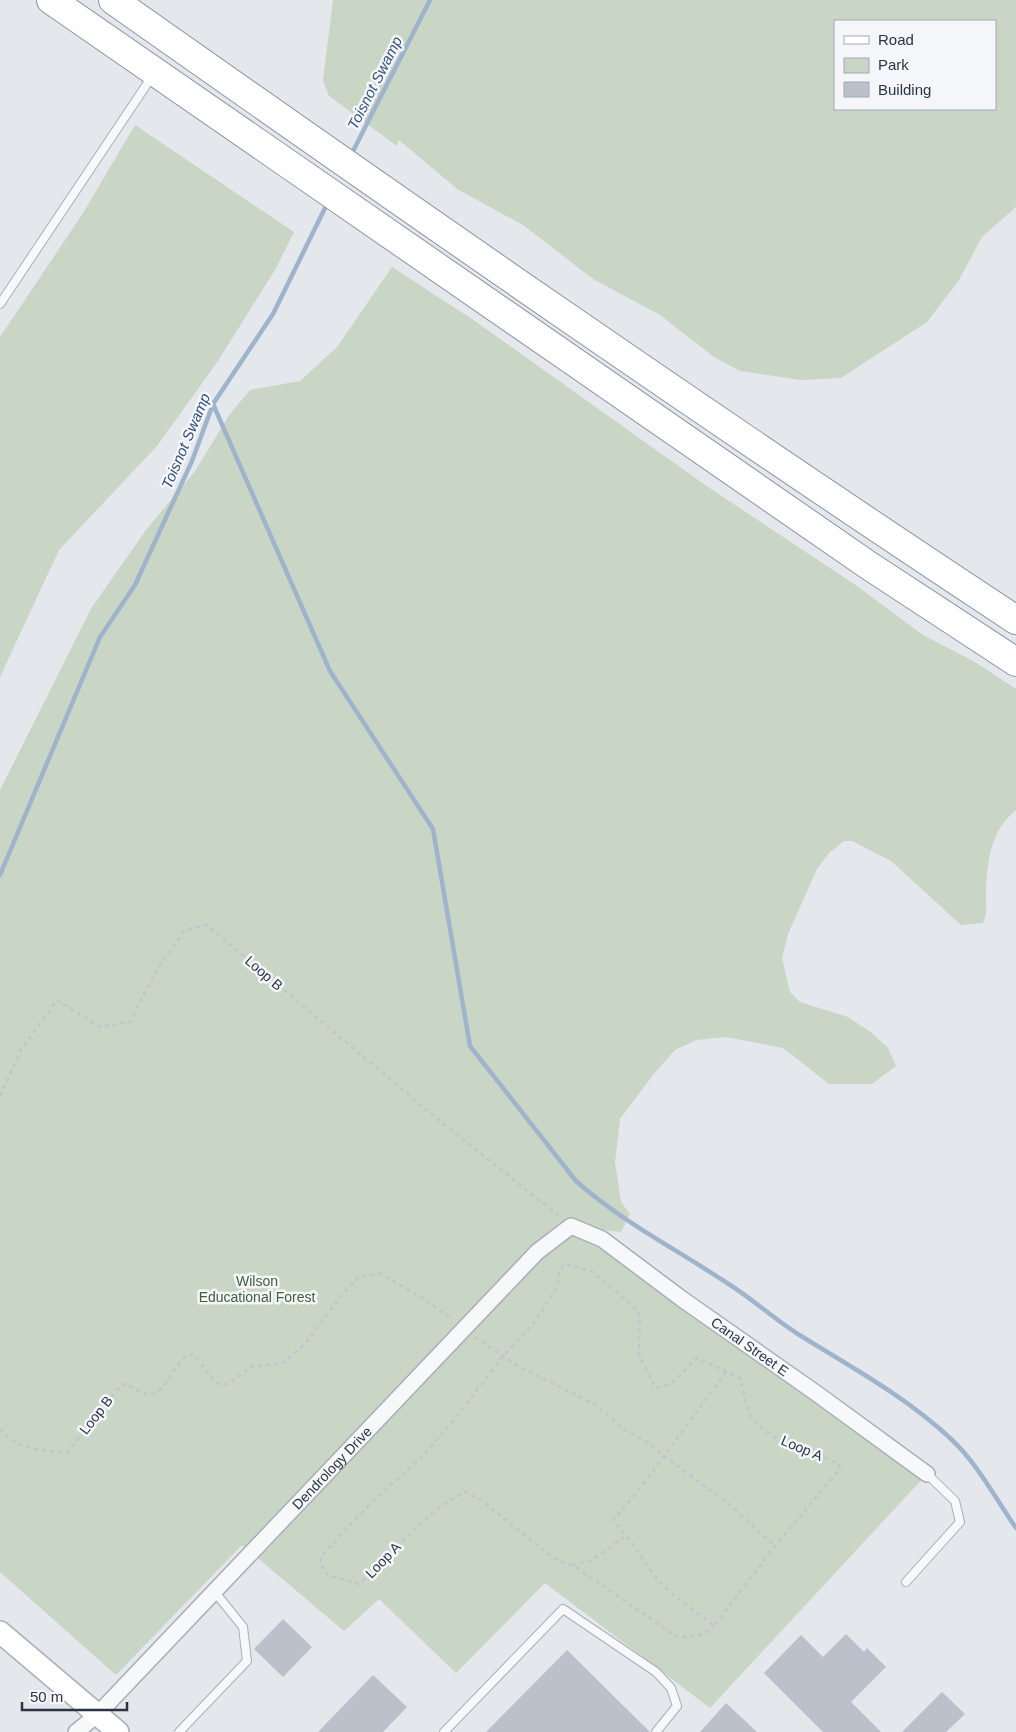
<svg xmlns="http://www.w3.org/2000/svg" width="1016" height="1732" font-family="Arial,sans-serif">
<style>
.green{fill:#c9d6c5;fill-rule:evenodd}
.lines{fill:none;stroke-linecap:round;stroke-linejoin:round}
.stream{stroke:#9fb4cc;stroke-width:4.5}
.building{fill:#bbc0ca}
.lane-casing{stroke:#a9aeb7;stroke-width:10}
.street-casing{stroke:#a9aeb7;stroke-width:18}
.secondary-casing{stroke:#a9aeb7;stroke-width:24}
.highway-casing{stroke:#8b94a3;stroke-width:30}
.path{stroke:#c2c5cb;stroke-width:2.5;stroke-dasharray:4 4;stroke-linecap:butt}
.lane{stroke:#f7f8fa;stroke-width:8}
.street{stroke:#f7f8fa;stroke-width:15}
.secondary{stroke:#fff;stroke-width:21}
.highway{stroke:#fff;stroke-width:28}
.labels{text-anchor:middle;stroke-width:5;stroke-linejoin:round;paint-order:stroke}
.street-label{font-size:14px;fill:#2b3445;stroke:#f4f6f9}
.park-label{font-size:14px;fill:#3f6138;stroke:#f4f6f9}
.water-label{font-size:15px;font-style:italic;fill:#34527a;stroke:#f4f6f9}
</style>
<rect width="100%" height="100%" fill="#e4e7ec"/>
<path class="green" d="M333,0H1016V207L982,237L959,280L927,322L841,378L800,380L740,371L714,357L660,315L593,279L523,225L457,189L399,140L397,146L329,96L323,80ZM835,21H995V109H835Z
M135,125L294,232L275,270L218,361L157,446L59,550L0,677V337L83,213Z
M392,267L475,321L708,487L854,584L923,635L975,662L1016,689V810C990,831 987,862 986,893C986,905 988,912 983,923L961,925L891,861L852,841H844L829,853L817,869L788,934L782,958L790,992L800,1002L848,1017L872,1033L888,1048L896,1066L872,1084H829L783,1048L726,1037L697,1040L675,1050L653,1075L620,1119L615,1162L621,1202L630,1214L621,1232L602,1230L927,1474L710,1708L545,1583L456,1673L379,1599L344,1631L242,1545L116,1675L0,1572V790L92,607L146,530L195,471L230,414L250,390L300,381L337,347Z"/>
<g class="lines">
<path class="stream" d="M350,157L430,0
M213,404L330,671L433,829L470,1046L576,1181C622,1222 676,1249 727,1283C753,1299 775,1320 801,1336C853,1368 906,1397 951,1439C977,1463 996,1499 1016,1528
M0,875L100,637L135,585L192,461L213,404L273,314L328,202"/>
</g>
<path class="building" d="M283,1619L312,1647L283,1677L254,1649Z
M846,1634L864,1652L867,1648L886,1667L851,1702L881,1732H823L764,1673L801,1635L823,1657Z
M567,1650L650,1732H486Z
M373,1675L407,1707L383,1732H318Z
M942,1692L965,1714L946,1732H902Z
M726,1703L757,1732H700Z"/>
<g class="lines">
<defs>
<path id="lane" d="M0,304L153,75
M906,1582L960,1522L955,1501L927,1474
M179,1732L247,1661L243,1627L214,1591
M444,1732L563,1609L656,1672L671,1688L677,1706L656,1732"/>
<g id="street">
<path id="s1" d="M76,1732L97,1715L537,1252L571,1226L602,1239L682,1299L816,1393L927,1474"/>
</g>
<path id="secondary" d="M0,1632L118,1732"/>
<path id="highway" d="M51,0L868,565L1016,662
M113,0C411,210 711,419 1016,620"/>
</defs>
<use href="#lane" class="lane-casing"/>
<use href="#street" class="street-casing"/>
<use href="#secondary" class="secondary-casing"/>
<use href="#highway" class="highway-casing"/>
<path class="path" d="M0,1096L22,1048L57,1000L100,1027L130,1022L157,969L185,930L207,925L429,1112L560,1217
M475,1337L516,1365L598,1406L622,1428L650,1444L664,1456L635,1495L613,1520C632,1538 642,1563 660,1582C675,1599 697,1611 714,1626L775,1546L839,1470V1464C811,1450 773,1444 753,1419C747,1412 743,1388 740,1378L697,1358C685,1369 672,1389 655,1387L639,1355L640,1317L636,1309L593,1272L565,1264L560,1270L557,1287L546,1305L531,1327L503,1356L461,1411L423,1456L373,1501L322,1555L320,1563L328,1575L359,1584C395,1552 422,1513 465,1492L481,1500L555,1559L577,1568L677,1637C692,1637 704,1637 714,1626
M726,1372L664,1456L729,1504L775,1546
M0,1429C17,1450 42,1451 67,1452L122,1384C131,1385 139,1394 148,1394C166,1395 171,1366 189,1354L196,1358L218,1384H227L253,1366L282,1364L304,1345L340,1297L358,1278L380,1273L424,1299L453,1320
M572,1565L592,1560L627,1535"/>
<use href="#lane" class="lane"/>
<use href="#street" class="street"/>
<use href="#secondary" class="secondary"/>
<use href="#highway" class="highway"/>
</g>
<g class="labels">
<g class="street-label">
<text transform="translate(264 973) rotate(41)" y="5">Loop B</text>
<text dy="5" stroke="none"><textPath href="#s1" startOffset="925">Canal Street E</textPath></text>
<text transform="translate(96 1415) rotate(-52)" y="5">Loop B</text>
<text transform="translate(802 1448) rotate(23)" y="5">Loop A</text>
<text dy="5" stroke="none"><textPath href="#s1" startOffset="368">Dendrology Drive</textPath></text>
<text transform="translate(383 1560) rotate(-46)" y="5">Loop A</text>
</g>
<g class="park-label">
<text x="257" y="1286">Wilson<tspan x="257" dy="16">Educational Forest</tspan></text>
</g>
<g class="water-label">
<text transform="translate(375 83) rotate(-63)" y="5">Toisnot Swamp</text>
<text transform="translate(186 441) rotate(-67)" y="5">Toisnot Swamp</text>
</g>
</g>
<rect x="834" y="20" width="162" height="90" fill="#f4f6f9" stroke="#a4a8b1"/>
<rect x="844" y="36" width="25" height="8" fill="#ffffff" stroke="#a4a8b1"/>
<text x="878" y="45" font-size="15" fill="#2b3445">Road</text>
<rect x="844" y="58" width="25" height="15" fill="#c9d6c5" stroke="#a4a8b1"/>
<text x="878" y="70" font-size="15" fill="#2b3445">Park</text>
<rect x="844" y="82" width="25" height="15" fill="#bbc0ca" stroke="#a4a8b1"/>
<text x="878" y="95" font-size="15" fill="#2b3445">Building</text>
<path d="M22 1702v8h105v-8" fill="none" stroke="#2b3445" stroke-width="2.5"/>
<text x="30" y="1702" font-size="15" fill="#2b3445" stroke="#f4f6f9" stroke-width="4" paint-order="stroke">50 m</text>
</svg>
